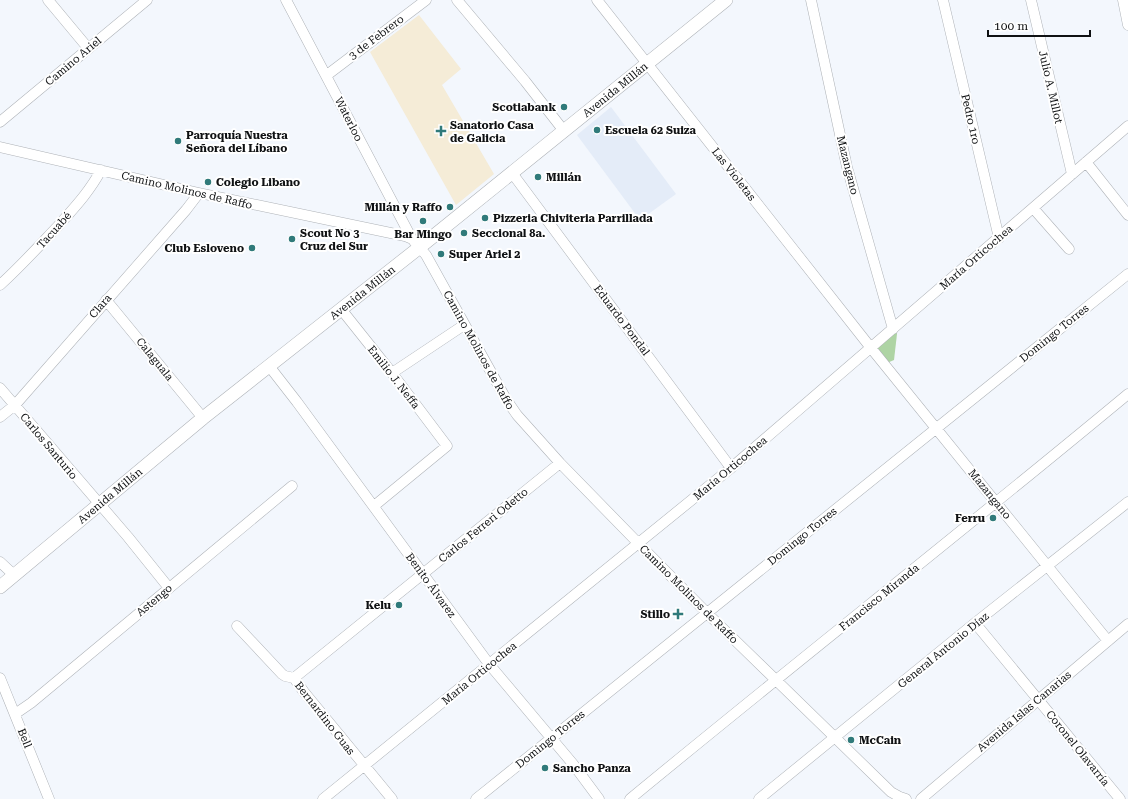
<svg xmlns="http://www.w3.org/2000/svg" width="1128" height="799" font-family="'Roboto Serif',serif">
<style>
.built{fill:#e4ecf8}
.medical{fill:#f5ecd7}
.green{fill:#aed4a4}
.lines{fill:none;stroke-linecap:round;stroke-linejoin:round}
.minor-casing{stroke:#aeb2b7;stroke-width:11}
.major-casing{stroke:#aeb2b7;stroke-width:14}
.minor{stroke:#fff;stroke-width:10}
.major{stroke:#fff;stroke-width:13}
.poi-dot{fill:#307a7a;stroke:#fff;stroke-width:1.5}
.labels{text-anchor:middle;stroke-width:4;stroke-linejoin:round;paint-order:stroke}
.street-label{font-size:11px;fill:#0f1113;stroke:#fff}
.poi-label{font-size:11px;font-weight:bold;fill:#0f1113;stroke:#fff;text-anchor:start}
</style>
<rect width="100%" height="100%" fill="#f3f7fd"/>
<path class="built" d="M611,107L676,194L640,220L577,135Z"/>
<path class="medical" d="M419,15L461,69L442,85L494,174L456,205L370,52Z"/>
<path class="green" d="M896,330L897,334L894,360L887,363L877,348Z"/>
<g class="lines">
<defs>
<path id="minor" d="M48,0L88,48
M286,0L412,239
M457,0L525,81L564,131
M597,0L871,348L1108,641
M811,0L847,167L893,329
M943,0L999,238
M1031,0L1072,174
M1123,0L1128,25
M327,75L426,0
M0,122L147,0
M0,147L199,193L405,236L412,239L426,255L506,399L517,415L560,463L639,544L709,615L891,792L900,797L906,799
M1086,162L1128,215
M512,173L731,468
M1033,208L1069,249
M0,285C21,266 39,246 58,226C74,208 90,191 101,170
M106,300L203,418
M341,309L392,373L447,446L374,506
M269,366L297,402L489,664L573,764L599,799
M392,373L464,325
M0,388L128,537L169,588
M0,417L15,405L186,210L199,193
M0,562L14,575
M975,623L1120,799
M237,626L282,674L285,676L294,678L304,692L392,799
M0,678L49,799
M294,678L560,463
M15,714L31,703L292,486
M323,799L731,468L1128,126
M476,799L1128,274
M630,799C795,663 963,531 1128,394
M759,799L975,623L1128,502
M921,799L1128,624"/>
<g id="major">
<path id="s1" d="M0,587L203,418L420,247L726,0"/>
</g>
</defs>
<use href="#minor" class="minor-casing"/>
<use href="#major" class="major-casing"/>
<use href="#minor" class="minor"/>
<use href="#major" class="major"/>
</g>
<g class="poi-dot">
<circle cx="564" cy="107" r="4"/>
<circle cx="597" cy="130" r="4"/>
<path d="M439 125h4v4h4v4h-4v4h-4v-4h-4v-4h4z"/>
<circle cx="178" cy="141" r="4"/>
<circle cx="538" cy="177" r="4"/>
<circle cx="208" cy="182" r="4"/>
<circle cx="450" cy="207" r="4"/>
<circle cx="485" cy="218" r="4"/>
<circle cx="423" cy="221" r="4"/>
<circle cx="464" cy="233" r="4"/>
<circle cx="292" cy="239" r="4"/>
<circle cx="252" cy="248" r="4"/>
<circle cx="441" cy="254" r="4"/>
<circle cx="993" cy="518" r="4"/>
<circle cx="399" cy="605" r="4"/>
<path d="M676 608h4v4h4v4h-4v4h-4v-4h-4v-4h4z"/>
<circle cx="851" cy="740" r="4"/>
<circle cx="545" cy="768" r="4"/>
</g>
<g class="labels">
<g class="street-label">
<text transform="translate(376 37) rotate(-37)" y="4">3 de Febrero</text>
<text transform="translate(73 61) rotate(-40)" y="4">Camino Ariel</text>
<text transform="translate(1051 87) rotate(77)" y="4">Julio A. Millot</text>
<text dy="4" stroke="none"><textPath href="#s1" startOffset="791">Avenida Millán</textPath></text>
<text transform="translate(349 119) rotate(63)" y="4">Waterloo</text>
<text transform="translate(971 119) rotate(77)" y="4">Pedro 1ro</text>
<text transform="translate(848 165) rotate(76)" y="4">Mazangano</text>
<text transform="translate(734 174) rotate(52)" y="4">Las Violetas</text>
<text transform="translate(187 190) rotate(13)" y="4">Camino Molinos de Raffo</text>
<text transform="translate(54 230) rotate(-48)" y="4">Tacuabé</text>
<text transform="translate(976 257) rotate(-41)" y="4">María Orticochea</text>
<text dy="4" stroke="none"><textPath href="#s1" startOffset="467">Avenida Millán</textPath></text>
<text transform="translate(100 306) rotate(-49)" y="4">Clara</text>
<text transform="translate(622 320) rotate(53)" y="4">Eduardo Pondal</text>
<text transform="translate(1054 333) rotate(-39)" y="4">Domingo Torres</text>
<text transform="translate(479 350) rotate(61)" y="4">Camino Molinos de Raffo</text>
<text transform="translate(155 359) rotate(51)" y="4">Calaguala</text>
<text transform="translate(394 377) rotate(52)" y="4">Emilio J. Neffa</text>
<text transform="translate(49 446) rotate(50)" y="4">Carlos Santurio</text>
<text transform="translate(730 468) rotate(-40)" y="4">María Orticochea</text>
<text transform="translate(990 494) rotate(51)" y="4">Mazangano</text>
<text dy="4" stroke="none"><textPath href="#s1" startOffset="143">Avenida Millán</textPath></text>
<text transform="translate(483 525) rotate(-39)" y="4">Carlos Ferreri Odetto</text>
<text transform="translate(802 536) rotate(-39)" y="4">Domingo Torres</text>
<text transform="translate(431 585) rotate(54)" y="4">Benito Álvarez</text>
<text transform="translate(689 594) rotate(45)" y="4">Camino Molinos de Raffo</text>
<text transform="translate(879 597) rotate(-39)" y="4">Francisco Miranda</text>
<text transform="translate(154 600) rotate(-40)" y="4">Astengo</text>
<text transform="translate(943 650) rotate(-39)" y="4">General Antonio Díaz</text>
<text transform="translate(479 673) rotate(-39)" y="4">María Orticochea</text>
<text transform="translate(1024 711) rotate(-40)" y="4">Avenida Islas Canarias</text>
<text transform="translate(325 718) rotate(52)" y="4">Bernardino Guas</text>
<text transform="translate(25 738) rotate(68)" y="4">Bell</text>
<text transform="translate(550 739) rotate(-39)" y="4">Domingo Torres</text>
<text transform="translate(1078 748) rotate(51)" y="4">Coronel Olavarría</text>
</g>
<g class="poi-label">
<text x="556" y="111" text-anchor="end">Scotiabank</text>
<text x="450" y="129">Sanatorio Casa<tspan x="450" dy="13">de Galicia</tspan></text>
<text x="605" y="134">Escuela 62 Suiza</text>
<text x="186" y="139">Parroquía Nuestra<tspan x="186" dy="13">Señora del Líbano</tspan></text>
<text x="546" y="181">Millán</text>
<text x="216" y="186">Colegio Libano</text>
<text x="442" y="211" text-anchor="end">Millán y Raffo</text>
<text x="493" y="222">Pizzeria Chiviteria Parrillada</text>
<text x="300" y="237">Scout No 3<tspan x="300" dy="13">Cruz del Sur</tspan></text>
<text x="472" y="237">Seccional 8a.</text>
<text x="423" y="238" text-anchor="middle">Bar Mingo</text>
<text x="244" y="252" text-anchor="end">Club Esloveno</text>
<text x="449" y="258">Super Ariel 2</text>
<text x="985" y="522" text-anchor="end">Ferru</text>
<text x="391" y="609" text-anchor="end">Kelu</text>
<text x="670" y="618" text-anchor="end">Stillo</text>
<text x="859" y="744">McCain</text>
<text x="553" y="772">Sancho Panza</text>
</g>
</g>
<path d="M988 30v6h102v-6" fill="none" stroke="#0f1113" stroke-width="2"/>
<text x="994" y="30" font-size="12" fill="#0f1113" stroke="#ffffff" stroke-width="3" paint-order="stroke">100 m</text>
</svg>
